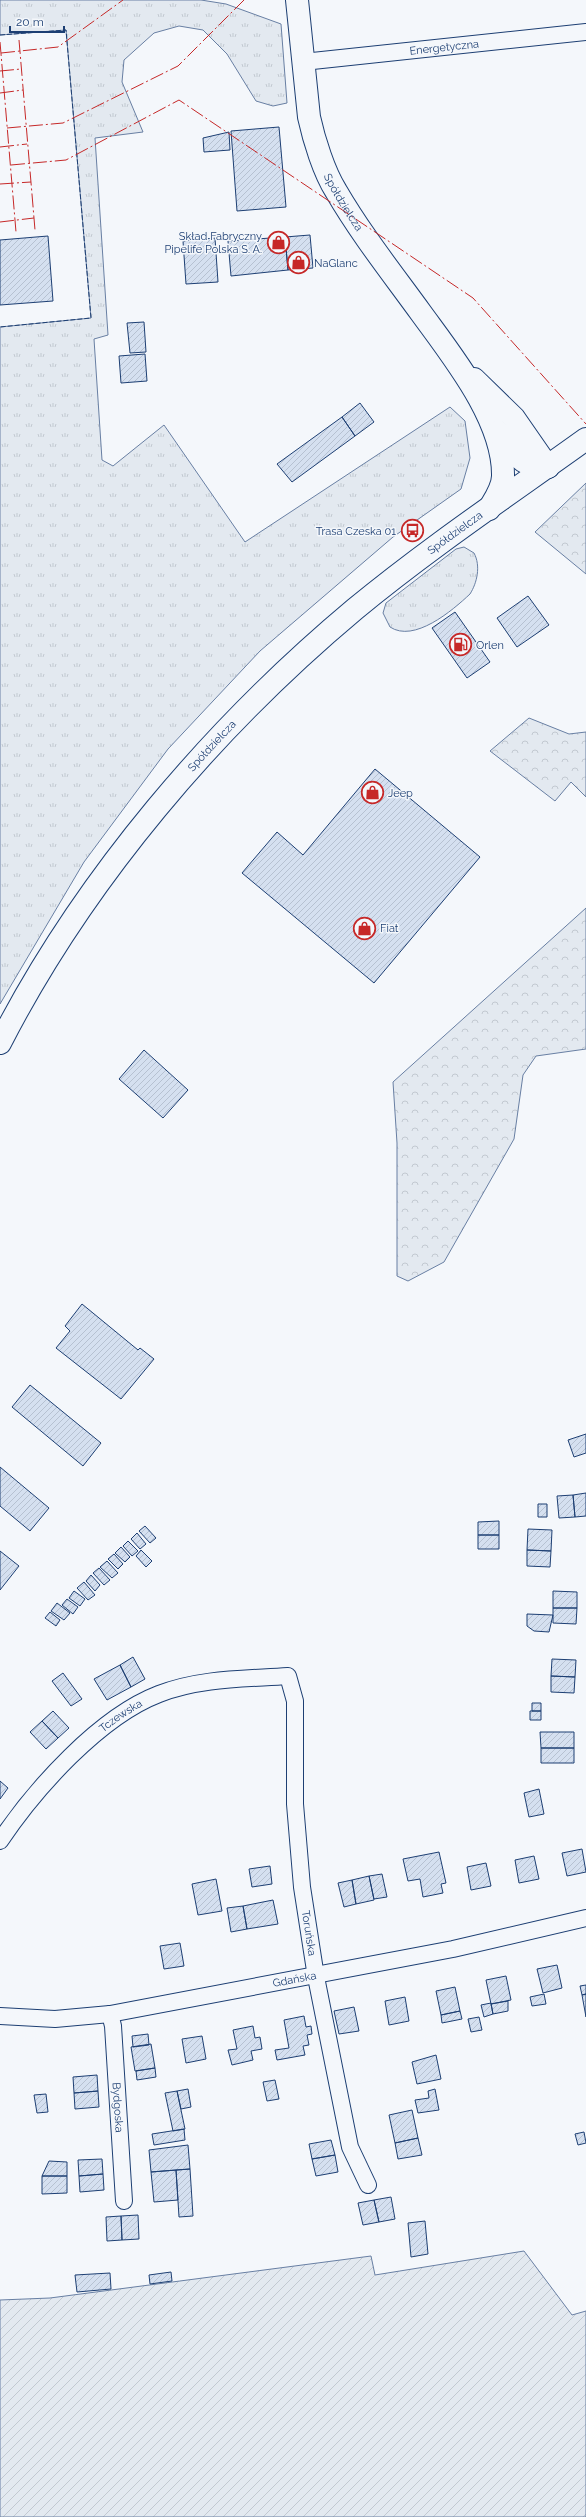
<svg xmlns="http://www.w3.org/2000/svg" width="586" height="2517" font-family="Raleway,sans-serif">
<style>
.grass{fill:url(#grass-tufts);stroke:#687fa3}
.forest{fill:url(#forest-crowns);stroke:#687fa3}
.garden{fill:url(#garden-furrows);stroke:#687fa3}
.building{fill:url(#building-hatch);stroke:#1d3f73}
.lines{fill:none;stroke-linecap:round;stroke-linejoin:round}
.street-casing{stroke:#1d3f73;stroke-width:18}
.secondary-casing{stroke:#1d3f73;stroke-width:24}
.primary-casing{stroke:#1d3f73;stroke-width:24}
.street{stroke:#f4f7fb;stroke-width:16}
.secondary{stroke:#f4f7fb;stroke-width:22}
.primary{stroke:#f4f7fb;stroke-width:22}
.fence{stroke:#1d3f73;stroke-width:1;stroke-dasharray:5 2;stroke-linecap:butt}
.power{stroke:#c62828;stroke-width:1;stroke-dasharray:14 3 2 3;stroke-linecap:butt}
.labels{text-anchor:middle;stroke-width:3;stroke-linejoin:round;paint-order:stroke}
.street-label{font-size:11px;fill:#1d3f73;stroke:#f4f7fb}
.poi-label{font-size:11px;fill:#1d3f73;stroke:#f4f7fb;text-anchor:start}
</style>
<defs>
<pattern id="grass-tufts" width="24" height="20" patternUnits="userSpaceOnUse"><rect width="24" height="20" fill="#e3e9f0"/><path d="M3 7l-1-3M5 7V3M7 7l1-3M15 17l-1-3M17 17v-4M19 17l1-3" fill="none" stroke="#c2c9d1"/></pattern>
<pattern id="forest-crowns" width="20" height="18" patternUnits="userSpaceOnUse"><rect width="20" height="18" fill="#e3e9f0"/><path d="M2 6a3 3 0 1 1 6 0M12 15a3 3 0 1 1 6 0" fill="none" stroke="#c2c9d1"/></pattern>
<pattern id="garden-furrows" width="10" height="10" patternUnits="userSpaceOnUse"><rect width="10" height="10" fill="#e3e9f0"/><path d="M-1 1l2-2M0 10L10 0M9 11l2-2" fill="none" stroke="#c2c9d1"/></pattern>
<pattern id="building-hatch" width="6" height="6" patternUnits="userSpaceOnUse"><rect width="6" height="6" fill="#d5e0f0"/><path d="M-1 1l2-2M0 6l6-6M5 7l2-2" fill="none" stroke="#b6c1d1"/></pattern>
</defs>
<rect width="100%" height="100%" fill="#f4f7fb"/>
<path class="grass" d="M0,0H201L226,4L281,24L287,103L273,106L256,101L227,54L203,30L179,26L154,33L124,60L122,82L143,132L95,138L108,335L94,339L102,460L113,466L164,425L245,542L450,407L465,421L470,458L461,489L393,537L260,651L168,749L84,862L0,1004V327L91,318L66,30L0,35Z
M464,547L474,553C481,566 477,583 470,594C452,611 414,643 390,627L383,613L386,603L456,549Z"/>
<path class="forest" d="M586,483V574L535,532Z
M529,718L569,734L586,732V797L571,782L555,801L490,751Z
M586,908V1049L536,1056L523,1075L514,1139L444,1262L408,1281L397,1276V1143L393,1082Z"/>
<path class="garden" d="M524,2251L572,2315L586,2311V2517H0V2300L50,2298L371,2256L375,2275Z"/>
<path class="building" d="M279,127L286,207L237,211L231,131Z
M229,132L230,150L204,152L203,138Z
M310,235L313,268L288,270L285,237Z
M48,236L53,301L0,305V240Z
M285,237L288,270L231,276L228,241Z
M215,238L218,282L186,284L183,241Z
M144,322L146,352L130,353L127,323Z
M145,354L147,381L121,383L119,356Z
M360,403L374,422L355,436L342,417Z
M342,417L355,436L292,482L277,464Z
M528,596L549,625L517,647L497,618Z
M455,612L490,662L467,678L432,628Z
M375,769L480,857L374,983L242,873L277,832L303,855Z
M144,1050L188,1090L163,1118L119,1079Z
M82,1304L138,1350L140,1348L154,1359L121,1399L56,1348L70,1331L65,1326Z
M30,1385L101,1443L83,1466L12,1407Z
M586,1434V1453L574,1457L568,1440Z
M0,1467L49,1508L30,1531L0,1506Z
M586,1493V1516L575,1517L573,1495Z
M573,1495L575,1517L559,1518L557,1496Z
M538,1504H547V1517H538Z
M499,1521V1535H478V1522Z
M145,1526L156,1538L150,1543L139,1531Z
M528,1529L552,1530L551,1551L527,1550Z
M137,1533L146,1544L140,1549L131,1539Z
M478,1535H499V1549H478Z
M128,1541L138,1551L132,1556L123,1546Z
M121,1547L130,1557L125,1562L115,1553Z
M141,1550L152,1561L146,1567L136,1556Z
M527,1550L551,1551L550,1567L527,1566Z
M0,1551L19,1566L0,1590Z
M114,1554L123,1564L118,1569L108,1559Z
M107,1561L118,1573L112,1578L100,1567Z
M99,1568L110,1580L104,1585L93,1573Z
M91,1575L100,1585L95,1591L86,1581Z
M84,1582L95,1595L88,1600L77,1588Z
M74,1591L85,1599L80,1606L69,1598Z
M553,1591L577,1592V1608H553Z
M67,1599L78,1607L73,1614L62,1605Z
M57,1603L70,1613L64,1620L51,1611Z
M553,1608H577L576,1624L553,1623Z
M50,1612L60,1620L56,1626L45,1618Z
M527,1614L553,1615L549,1632L534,1631L527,1626Z
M133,1657L145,1679L131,1687L120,1665Z
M552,1659L576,1660L575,1677L551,1676Z
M120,1665L131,1687L107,1700L94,1679Z
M63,1673L82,1699L71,1706L52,1681Z
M551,1676L575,1677L574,1693L551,1692Z
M532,1703H541V1711H532Z
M53,1711L69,1728L58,1738L42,1721Z
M530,1711H541V1720H530Z
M42,1721L58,1738L46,1749L30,1732Z
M540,1732H574V1748H541Z
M541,1748H574V1763H541Z
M0,1781L8,1788L0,1799Z
M539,1789L544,1814L529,1817L524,1793Z
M582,1849L586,1872L567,1876L562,1853Z
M439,1852L446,1883L441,1884L443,1893L423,1897L420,1879L408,1881L403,1859Z
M534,1856L539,1879L519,1883L515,1860Z
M486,1863L491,1886L471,1890L467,1867Z
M270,1866L272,1884L252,1887L249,1869Z
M382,1874L387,1897L374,1899L369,1876Z
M369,1876L374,1900L356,1904L352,1880Z
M216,1879L222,1911L198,1915L192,1884Z
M352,1880L356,1904L344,1907L338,1883Z
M273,1900L278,1924L247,1929L243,1906Z
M243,1906L247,1929L231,1932L227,1908Z
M180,1943L184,1966L164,1969L160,1946Z
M557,1965L562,1988L543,1993L537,1969Z
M506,1976L511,2000L491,2004L486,1980Z
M586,1985V1994L582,1995L580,1986Z
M455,1987L460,2011L441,2015L436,1991Z
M544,1994L546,2004L532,2006L530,1997Z
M586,1994V2017L582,1995Z
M405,1997L409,2021L389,2025L385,2001Z
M508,2001V2011L493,2014L491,2004Z
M491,2003L493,2014L484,2017L481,2005Z
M354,2007L359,2031L339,2034L334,2011Z
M460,2011L462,2019L442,2023L441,2015Z
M304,2016L306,2027L311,2026L312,2034L307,2035L309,2045L303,2046L305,2055L277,2060L275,2050L289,2048L284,2020Z
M479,2017L482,2030L471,2032L468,2019Z
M253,2026L255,2038L260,2037L262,2049L251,2051L253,2060L232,2065L228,2050L237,2049L233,2030Z
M148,2034L149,2045L133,2047L132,2036Z
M202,2036L206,2059L186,2063L182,2039Z
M151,2044L155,2068L135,2071L131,2047Z
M436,2055L441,2079L417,2084L412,2062Z
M155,2068L156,2077L137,2080L136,2071Z
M97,2075L98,2091L74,2093L73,2077Z
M275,2080L279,2099L267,2101L263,2082Z
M188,2089L191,2107L181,2109L177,2091Z
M435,2089L439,2110L418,2113L415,2100L429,2098L428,2091Z
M98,2091L99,2107L75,2109L74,2093Z
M177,2091L185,2129L173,2131L165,2093Z
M46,2094L48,2112L37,2113L34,2095Z
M412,2110L418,2138L395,2143L389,2115Z
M184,2129L185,2140L154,2145L152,2134Z
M584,2132L586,2143L578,2145L575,2134Z
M418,2138L422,2155L398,2159L395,2143Z
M331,2140L335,2155L312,2159L309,2144Z
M188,2145L190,2169L151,2172L149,2150Z
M335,2155L338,2172L316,2176L312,2159Z
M102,2159L103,2174L79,2176L78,2160Z
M49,2161L67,2162V2176H42Z
M190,2169L193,2216L179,2217L176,2170Z
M176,2170L178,2200L154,2202L151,2172Z
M103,2174L104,2190L80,2192L79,2176Z
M42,2176H67V2193L42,2194Z
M391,2197L395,2219L379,2222L374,2200Z
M374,2200L379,2222L363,2225L358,2203Z
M138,2215L139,2239L122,2240L121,2216Z
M121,2216L122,2240L107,2241L106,2217Z
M425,2221L428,2254L411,2257L408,2223Z
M171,2272L172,2281L150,2284L149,2275Z
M110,2273L111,2289L77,2292L75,2275Z"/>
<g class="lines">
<defs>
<g id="street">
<path id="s1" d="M303,62L586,32"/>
<path id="s2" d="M0,1841C35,1789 99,1717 159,1694C200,1678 245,1679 288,1676L295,1701V1804L302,1887L316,1977L350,2147L368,2185"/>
<path id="s3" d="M110,2014L113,2026L124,2201"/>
<path id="s4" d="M0,2016L55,2019L110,2014L453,1949L586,1918"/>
</g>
<g id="secondary">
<path id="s5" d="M297,0L309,117C314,140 324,172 336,191C361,234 392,273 421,313C453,357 504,420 503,476C503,488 495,499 489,509"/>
<path d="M474,379L514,418L548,467"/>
<path d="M498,432C515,451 519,468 548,467"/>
</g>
<g id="primary">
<path id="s6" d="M0,1043C84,879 214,727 355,609C429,548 508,495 586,439"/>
</g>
</defs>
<use href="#street" class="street-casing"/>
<use href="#secondary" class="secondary-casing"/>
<use href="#primary" class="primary-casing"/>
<use href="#street" class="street"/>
<use href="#secondary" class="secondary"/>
<use href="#primary" class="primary"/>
<path class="fence" d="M0,35L66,30L91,318L0,327"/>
<path class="power" d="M19,40L35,230
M0,42L16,232
M1,53L58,47L123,0
M0,71L21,69
M0,93L23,90
M7,128L63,123L178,66L244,0
M0,147L27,144
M11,165L66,160L179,100L473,298L586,424
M0,184L31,182
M0,222L34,218"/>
</g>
<defs>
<symbol id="shop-ring" viewBox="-11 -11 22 22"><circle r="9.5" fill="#f4f7fb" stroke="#c62828" stroke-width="1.5"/><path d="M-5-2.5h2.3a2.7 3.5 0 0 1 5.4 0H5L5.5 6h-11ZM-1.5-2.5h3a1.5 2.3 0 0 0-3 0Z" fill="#c62828"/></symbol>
<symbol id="bus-ring" viewBox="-11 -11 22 22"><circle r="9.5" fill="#f4f7fb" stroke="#c62828" stroke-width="1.5"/><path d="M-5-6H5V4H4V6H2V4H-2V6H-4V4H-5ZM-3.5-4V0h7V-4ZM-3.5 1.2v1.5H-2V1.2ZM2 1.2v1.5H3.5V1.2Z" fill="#c62828"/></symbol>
<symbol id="fuel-ring" viewBox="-11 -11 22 22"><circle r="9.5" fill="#f4f7fb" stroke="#c62828" stroke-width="1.5"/><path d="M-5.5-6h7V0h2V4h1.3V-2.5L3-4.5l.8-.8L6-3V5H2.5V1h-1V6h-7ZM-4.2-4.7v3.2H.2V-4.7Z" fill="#c62828"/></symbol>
</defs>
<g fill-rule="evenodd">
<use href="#shop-ring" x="266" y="230" width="25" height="25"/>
<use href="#shop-ring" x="286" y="250" width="25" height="25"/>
<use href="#bus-ring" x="400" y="518" width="25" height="25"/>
<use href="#fuel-ring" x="448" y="632" width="25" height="25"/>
<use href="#shop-ring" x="360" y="780" width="25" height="25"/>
<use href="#shop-ring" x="352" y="916" width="25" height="25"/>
</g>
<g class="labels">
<g class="street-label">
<text dy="4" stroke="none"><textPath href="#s1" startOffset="142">Energetyczna</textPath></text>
<text dy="4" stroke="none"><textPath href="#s5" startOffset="210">Spółdzielcza</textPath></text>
<text dy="4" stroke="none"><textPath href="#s6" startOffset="690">Spółdzielcza</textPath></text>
<text dy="4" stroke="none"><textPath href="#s6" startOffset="366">Spółdzielcza</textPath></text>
<text dy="4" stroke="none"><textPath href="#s2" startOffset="175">Tczewska</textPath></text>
<text dy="4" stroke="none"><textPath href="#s2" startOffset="609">Toruńska</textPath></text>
<text dy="4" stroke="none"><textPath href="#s4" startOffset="298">Gdańska</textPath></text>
<text dy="4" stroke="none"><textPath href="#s3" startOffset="94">Bydgoska</textPath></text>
</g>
<g class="poi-label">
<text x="262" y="240" text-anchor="end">Skład Fabryczny<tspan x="262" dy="13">Pipelife Polska S. A.</tspan></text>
<text x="314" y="267">NaGlanc</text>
<text x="396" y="535" text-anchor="end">Trasa Czeska 01</text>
<text x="476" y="649">Orlen</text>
<text x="388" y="797">Jeep</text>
<text x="380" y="932">Fiat</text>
</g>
</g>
<path d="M10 26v6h54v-6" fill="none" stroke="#1d3f73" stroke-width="2"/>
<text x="16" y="26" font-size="12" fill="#1d3f73" stroke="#f4f7fb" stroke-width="3" paint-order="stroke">20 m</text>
</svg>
